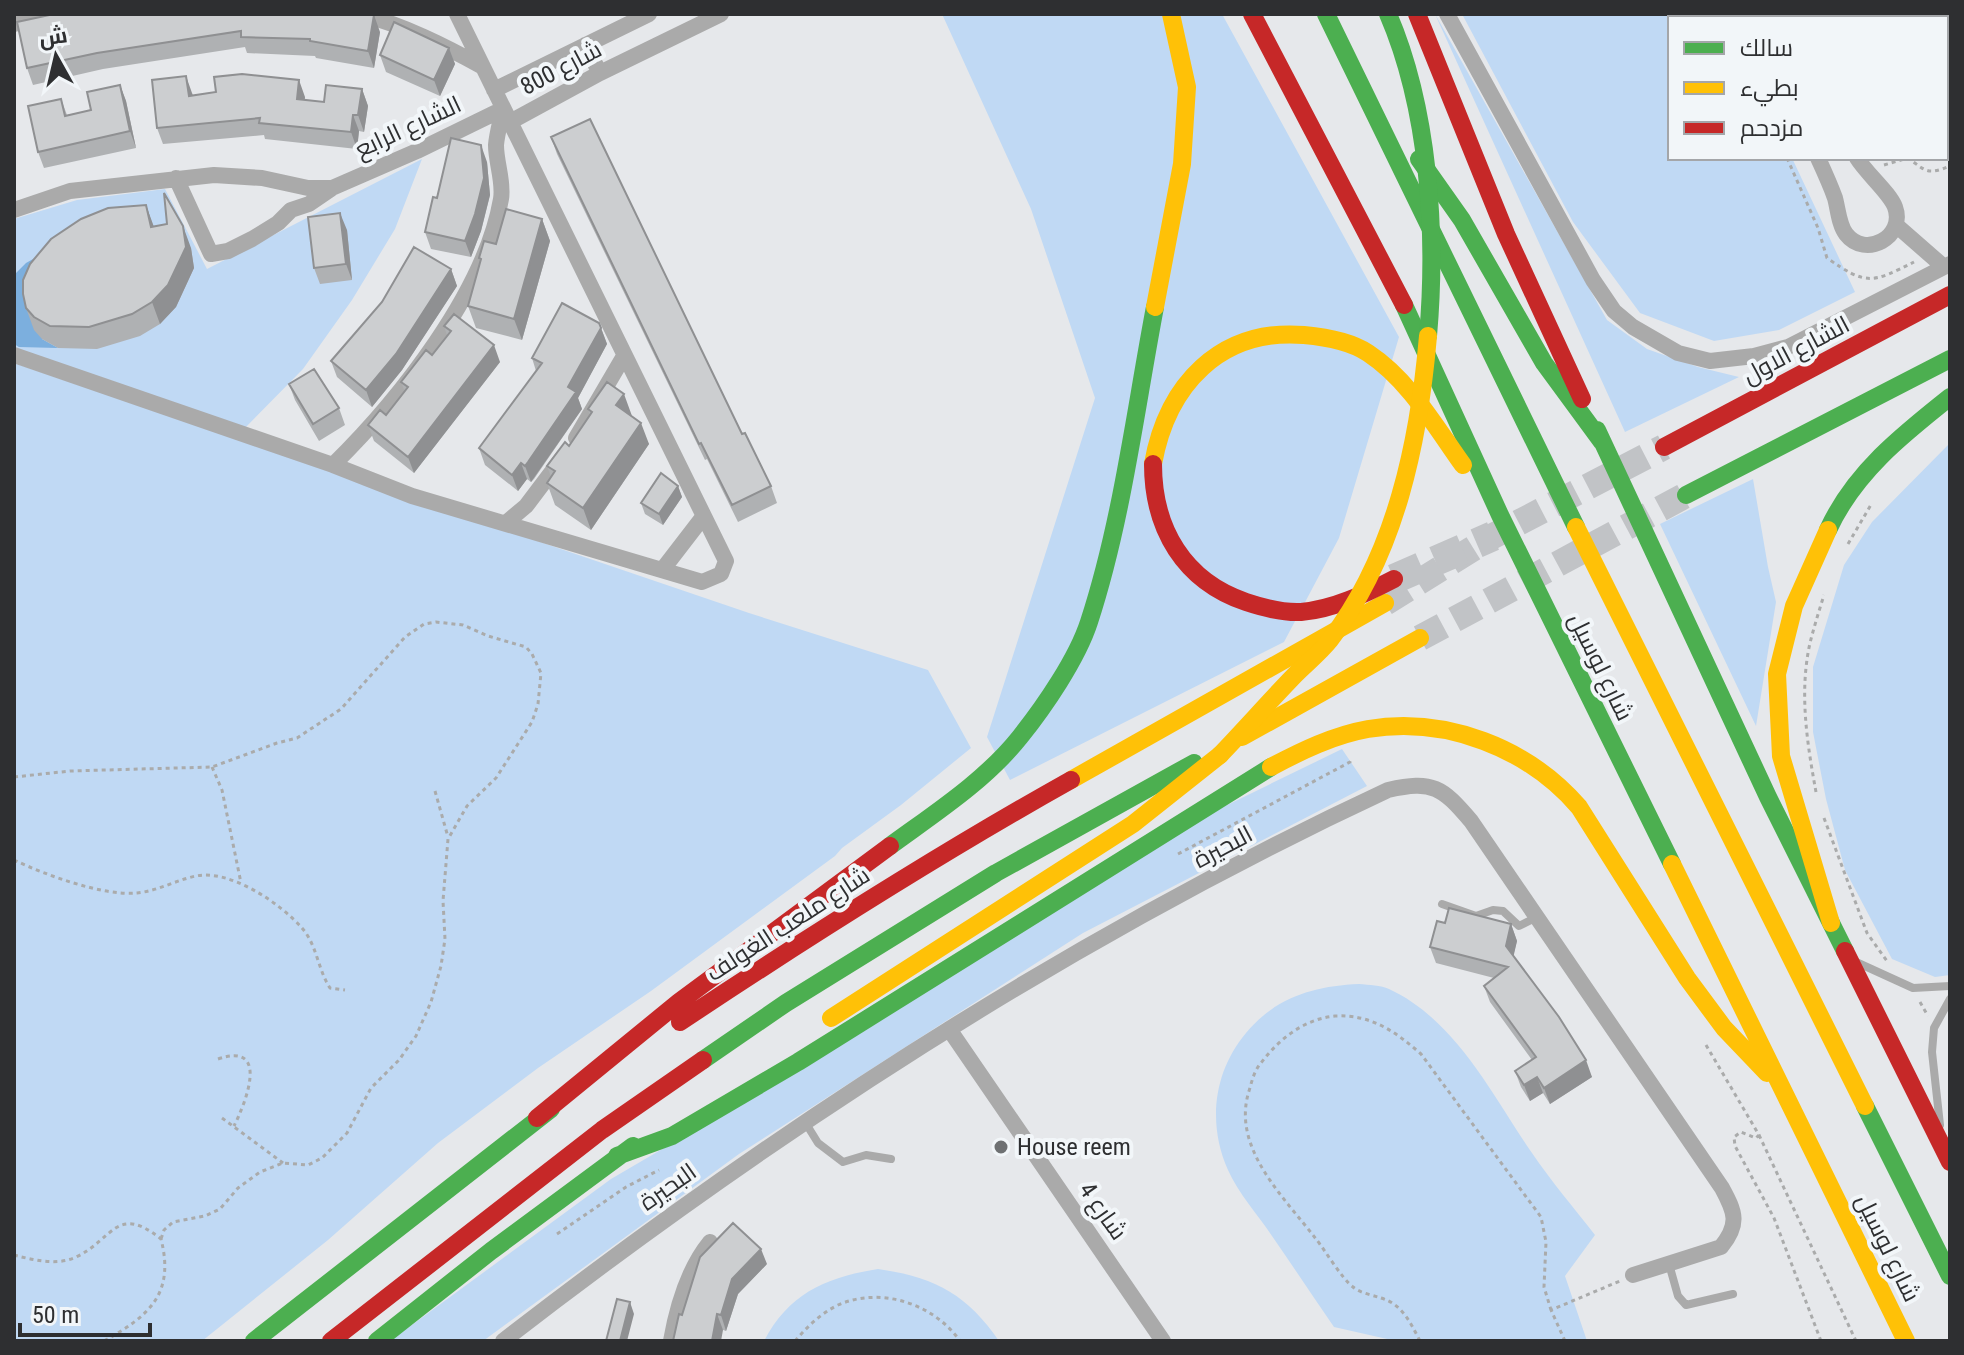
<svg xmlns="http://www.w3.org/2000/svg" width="1964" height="1355" font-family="'Roboto Condensed',Cairo,sans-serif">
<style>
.green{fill:#c0d9f4}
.water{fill:#7cafde}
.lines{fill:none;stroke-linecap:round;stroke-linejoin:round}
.primary-tunnel{stroke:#c1c3c6;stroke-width:26;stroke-dasharray:26 13;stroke-linecap:butt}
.highway-tunnel{stroke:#c1c3c6;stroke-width:30;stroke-dasharray:30 15;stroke-linecap:butt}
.path{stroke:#aaabab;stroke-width:3;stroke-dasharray:4 4;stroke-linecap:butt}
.lane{stroke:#aaa;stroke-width:8}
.street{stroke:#aaa;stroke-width:16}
.fast{stroke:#4caf50;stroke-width:18}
.slow{stroke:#ffc107;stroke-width:18}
.jam{stroke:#c62828;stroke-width:18}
.fast-bridge{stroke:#4caf50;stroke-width:18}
.slow-bridge{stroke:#ffc107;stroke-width:18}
.wall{fill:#afb1b3}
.shaded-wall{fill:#8f9092}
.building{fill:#ccced0;stroke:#8f9092;stroke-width:2}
.poi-dot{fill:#6e7072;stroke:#f2f6f9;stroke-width:3}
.labels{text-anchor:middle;stroke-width:8;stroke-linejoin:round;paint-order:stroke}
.street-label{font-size:24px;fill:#2e2f31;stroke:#f2f6f9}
.poi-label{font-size:24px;fill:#2e2f31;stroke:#f2f6f9;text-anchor:start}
</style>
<rect width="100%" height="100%" fill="#e6e8eb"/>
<path class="green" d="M942,14H1222L1399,337L1339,538L1284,642L1010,780L987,737L1095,398L1031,209Z
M1435,14L1607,320L1647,349L1698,367L1739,377L1625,432Z
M1462,14H1724L1725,18H1670V158H1792L1855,292L1779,330L1714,341L1640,313L1573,222Z
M422,159L395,229L352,300L303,369L244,429L14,350V219L77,200L165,189L207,269Z
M14,363L749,613L928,670L971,748L901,805L842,848L835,856L651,991L538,1068L438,1143L328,1240L202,1341H14Z
M1950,443V975L1935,977L1892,959L1845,870L1826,799L1813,732V667L1844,565L1872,522Z
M1753,479L1768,567L1776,602L1756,726L1660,524Z
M1342,749L1367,786L1083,933L739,1154L483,1341H390L611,1179L835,1048L1219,809Z
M1359,984C1369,985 1381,985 1389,989C1456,1020 1492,1095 1532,1153C1551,1181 1574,1208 1595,1235L1565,1276L1587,1341H1396L1334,1327C1313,1297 1293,1266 1272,1236C1258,1215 1238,1193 1228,1170C1207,1123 1214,1071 1246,1033C1276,997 1314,986 1359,984Z
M878,1269C934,1277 967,1294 999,1341H764C789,1293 827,1277 878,1269Z"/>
<path class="water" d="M51,249L42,339L58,348L19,347L14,344V275L26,263Z"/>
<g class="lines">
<path class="primary-tunnel" d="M1385,603L1493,536L1664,447
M1420,638L1686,495"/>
<path class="highway-tunnel" d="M1394,579L1493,536"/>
<path class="path" d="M1716,14L1718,18
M1787,158L1818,228L1827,258C1867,286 1872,283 1914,262
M1884,165L1908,158C1927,172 1928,175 1950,166
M1848,544L1872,503
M212,767L222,790L241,883
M14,777L70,771L212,767L277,743L297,738L341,709L405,637L424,624L436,622L463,625L488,636L526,647L532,654L541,673L538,704L532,722L496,778L467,806L448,839L443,901L445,939L441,966L431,1002L416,1036L399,1060L371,1088L347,1133L322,1158L308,1165L283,1163L260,1172L238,1188L220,1209L205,1216L173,1222L164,1230L161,1239
M435,791L448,837
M1816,792C1807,743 1799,692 1810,643C1814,627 1819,611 1824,595
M1824,818L1867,933L1887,961
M1178,854L1350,762L1352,758
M14,860C46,875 102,896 137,893C158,891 176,880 196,876C230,869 280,903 302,928C317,945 318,970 330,988L345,990
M1920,1002L1928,1016
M1706,1045L1759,1135L1756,1138L1741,1132L1734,1137L1735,1146L1774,1218L1821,1341
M218,1059C271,1041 245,1104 234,1126
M222,1118L283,1163
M1759,1135L1856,1341
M557,1234L626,1187L659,1170
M14,1255C33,1260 57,1266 76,1257C113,1240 116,1203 161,1239C175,1294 149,1316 104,1341
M795,1341C807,1327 820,1314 838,1305C881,1286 934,1304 960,1341
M1420,1341C1410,1322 1402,1304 1381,1298C1372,1295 1360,1293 1353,1287C1342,1279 1325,1250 1316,1239C1284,1197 1231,1148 1249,1091C1252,1081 1254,1071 1261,1063C1279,1039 1304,1019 1335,1016C1371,1014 1396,1032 1421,1054L1541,1217L1546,1242L1544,1287L1551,1310
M1565,1341L1551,1310L1620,1281"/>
<path class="lane" d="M1946,65L1950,62
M1442,904L1476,916L1493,910L1503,911L1519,926L1537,917
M1856,962L1913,988L1950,986
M805,1122L818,1143L843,1162L866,1155L891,1159
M1940,1125L1932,1052L1934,1028L1950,999
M1669,1264L1678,1296L1686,1305L1733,1294"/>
<path class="street" d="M361,14C405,26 443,45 483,67
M1447,14L1593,280L1614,311L1633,327L1678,353L1710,361L1754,356L1788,347L1950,264
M1748,14L1750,18
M1788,14L1790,18
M14,24L53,14
M585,45L600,73
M494,90L649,14
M510,122L600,73L721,14
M1818,158C1824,171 1830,184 1835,198C1838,209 1839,225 1846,234C1865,259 1906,237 1895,207C1890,193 1866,173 1857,158
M176,178L211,254L228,251L252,239L278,223L291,210L309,204L331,189
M14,210L70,191L214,175L262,178L308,188H332L417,151L503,109
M1896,225L1944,267
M14,355L333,465L412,496L702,582L721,574L726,561L457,14
M576,438L624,356
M333,465C399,400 485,292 501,199C504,182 496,163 496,145C497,133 501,120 503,109
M507,522L526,506L563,457
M663,569L703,517
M949,1029L1163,1341
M503,1341C778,1128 1072,937 1388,790C1433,780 1442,787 1471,821L1722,1188C1735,1212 1740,1224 1721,1247L1633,1275
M671,1341C677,1307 688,1269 710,1242"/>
<path class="fast" d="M1326,14L1576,527
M1419,159L1462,220L1544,363L1602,442
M1404,305L1500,515L1672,864
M1597,430L1768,797L1845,951
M1686,495L1950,359
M1828,530C1854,473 1902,435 1950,397
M890,846C935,813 985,781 1020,737C1044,707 1077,659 1089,622C1122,521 1135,412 1155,307
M703,1060L786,1003L996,873L1194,763
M1865,1106L1950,1276
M617,1156L672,1136L798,1062L1271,767
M254,1341L551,1109
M377,1341L491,1251L633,1146"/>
<path class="slow" d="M1155,307L1182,164L1187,87L1171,14
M1153,464C1167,385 1220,328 1304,335C1326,337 1350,341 1368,353C1409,380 1435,426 1463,465
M1576,527L1865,1106
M1828,530L1794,606L1777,674L1781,756L1831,923
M1242,737L1420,638
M1271,767C1301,751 1334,735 1368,729C1446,716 1528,748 1579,807L1687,978L1724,1028L1767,1073
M1071,780L1385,603
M1672,864L1906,1341
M831,1018L1133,824L1220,755"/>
<path class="jam" d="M1252,14L1404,305
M1417,14L1506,234L1582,399
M1664,447L1950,295
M1153,464C1153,529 1184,581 1246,602C1264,608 1283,613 1301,612C1334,609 1365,594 1394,579
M1845,951L1950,1162
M680,1022C808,937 937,855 1071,780
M537,1118L679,1002L890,846
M331,1341L602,1130L703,1060"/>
<path class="fast-bridge" d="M1388,14C1429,109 1437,233 1428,336"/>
<path class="slow-bridge" d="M1220,755C1244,730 1267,704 1291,679C1304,665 1318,655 1330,640C1396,554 1419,441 1428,336"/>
</g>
<path class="wall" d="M17,22L380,32L374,68L316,58L315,56L247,53L245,47L103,69L33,85L27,68Z
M449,48L455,64L440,96L386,72L380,55Z
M1950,71V151H1946V75Z
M120,85L126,101L136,148L44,168L38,152L61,99L67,115L91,110Z
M362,89L368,106L364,132L359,131L357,149L265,139L264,135L163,144L157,128L192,93L193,95L305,97L304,100L324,102Z
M551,137L742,434L771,486L777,503L738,522L707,459L705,460L557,154Z
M487,162L490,195L481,231L471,257L431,249L425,232L437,198Z
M146,205L153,226L191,248L194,268L176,307L160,324L140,336L97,349L58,348L42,339L34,330L26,308Z
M542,219L550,241L522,340L476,328L468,306L480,262L479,258L496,244Z
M347,230L352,280L320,284L314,268Z
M451,269L457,286L402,370L372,407L337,377L331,361Z
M444,326L500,362L414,473L374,441L368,425L386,415L405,392L401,382L432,355L447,335Z
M601,328L607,344L578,398L582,409L534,479L531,482L527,479L518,491L485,465L479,448L536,371L532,358Z
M289,384L339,408L345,425L319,441L295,400Z
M588,409L632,416L649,444L591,530L555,505L547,483L551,477L547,466L569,446L590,415Z
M678,486L682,497L663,525L645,514L641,503Z
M1445,923L1511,924L1517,941L1513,956L1592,1077L1550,1104L1543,1093L1530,1101L1521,1087L1515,1071L1532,1060L1490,1002L1484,986L1494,978L1436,963L1430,947Z
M767,1264L738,1294L726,1331L682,1315Z"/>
<path class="shaded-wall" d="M374,15L380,32L374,68L368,51Z
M449,48L455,64L440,96L434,80Z
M186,76L192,93L195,112L189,96Z
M299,80L305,97L303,116L297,99Z
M120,85L126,101L136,148L130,131Z
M362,89L368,106L364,132L358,115Z
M353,115L359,131L357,149L351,132Z
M481,145L487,162L490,195L481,231L471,257L465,241Z
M146,205L154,227H151Z
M340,213L347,230L352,280L346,264Z
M542,219L550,241L522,340L514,319Z
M183,226L191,248L194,268L176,307L160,324L152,302Z
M451,269L457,286L402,370L372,407L366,390Z
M601,328L607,344L578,398L582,409L531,482L525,466Z
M494,345L500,362L414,473L408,457Z
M624,394L632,416L616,405Z
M641,423L649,444L591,530L583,508Z
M521,463L527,479L518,491L512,475Z
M678,486L682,497L663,525L659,514Z
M1511,924L1517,941L1512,963L1506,946Z
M1586,1060L1592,1077L1550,1104L1544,1088Z
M1537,1077L1543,1093L1530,1101L1524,1085Z
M761,1249L767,1264L738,1294L726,1331L721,1315L732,1279Z
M630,1302L634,1314L627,1341H620Z
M717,1314L723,1330L721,1341H712Z"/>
<path class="building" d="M54,14H371L374,15L368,51L310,41V39L241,37V31L97,53L27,68L17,22Z
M394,22L449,48L434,80L380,55Z
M1950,71V129H1946V75Z
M242,74L299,80L297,99L324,102L326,85L362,89L358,115H353L351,132L259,123L260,118L157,128L152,80L186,76L189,96L216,92L214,77Z
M120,85L130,131L38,152L28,106L61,99L65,116L91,110L87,92Z
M590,119L742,434L745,433L771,486L732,505L701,443L699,444L551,137Z
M451,138L481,145L484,178L475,214L465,241L425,232L433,197L437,198Z
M164,193L183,226L186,247L168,285L152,302L132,314L89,327L50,326L34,317L26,308L23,294V280L30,264L51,239L81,219L108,208L146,205L151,227L167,224Z
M506,209L542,219L514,319L468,306L481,259L479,258L484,241L496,244Z
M340,213L346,264L314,268L308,217Z
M414,247L451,269L396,354L366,390L331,361L382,302Z
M562,303L599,323L601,328L568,387L576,392L528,462L525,466L521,463L512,475L479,448L542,363L532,358Z
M454,314L494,345L408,457L368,425L380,410L386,415L408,387L401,382L426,350L432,355L451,331L444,326Z
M314,369L339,408L313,424L289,384Z
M607,382L624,394L616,405L641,423L583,508L547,483L555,471L547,466L565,442L569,446L592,412L588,409Z
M661,473L678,486L659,514L641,503Z
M1449,908L1511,924L1506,946L1559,1017L1586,1060L1544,1088L1537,1077L1524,1085L1515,1071L1536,1057L1484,986L1508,967L1430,947L1437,921L1445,923Z
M733,1223L761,1249L732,1279L721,1315L717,1314L712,1341H673L679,1314L682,1315L700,1257Z
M617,1299L630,1302L620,1341H606Z"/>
<circle class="poi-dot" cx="1001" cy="1147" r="8"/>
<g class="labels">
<g class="street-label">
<text transform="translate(561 68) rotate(-28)" y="8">شارع 800</text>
<text transform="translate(408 127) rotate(-25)" y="8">الشارع الرابع</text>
<text transform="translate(1796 350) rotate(-28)" y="8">الشارع الاول</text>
<text transform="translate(1601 667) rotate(64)" y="8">شارع لوسيل</text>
<text transform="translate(1223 847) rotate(-28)" y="8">البحيرة</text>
<text transform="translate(788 924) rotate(-33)" y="8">شارع ملعب الغولف</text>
<text transform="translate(668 1187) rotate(-35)" y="8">البحيرة</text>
<text transform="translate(1103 1211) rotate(55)" y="8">شارع 4</text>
<text transform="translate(1888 1248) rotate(64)" y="8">شارع لوسيل</text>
</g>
<g class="poi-label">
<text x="1017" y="1155">House reem</text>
</g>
</g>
<rect width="1964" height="1355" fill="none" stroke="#2e2f31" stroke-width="32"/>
<rect x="1668" y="16" width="280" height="144" fill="#f2f6f9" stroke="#a4a6a9" stroke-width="2"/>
<rect x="1684" y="42" width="40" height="12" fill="#4caf50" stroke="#a4a6a9" stroke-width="2"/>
<text x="1740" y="56" font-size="24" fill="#2e2f31">سالك</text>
<rect x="1684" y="82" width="40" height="12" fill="#ffc107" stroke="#a4a6a9" stroke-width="2"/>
<text x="1740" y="96" font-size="24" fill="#2e2f31">بطيء</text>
<rect x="1684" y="122" width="40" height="12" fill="#c62828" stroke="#a4a6a9" stroke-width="2"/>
<text x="1740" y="136" font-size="24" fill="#2e2f31">مزدحم</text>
<g transform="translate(56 56) rotate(352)" stroke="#f2f6f9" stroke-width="6" paint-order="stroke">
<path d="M0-6L14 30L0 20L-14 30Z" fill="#2e2f31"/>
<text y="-12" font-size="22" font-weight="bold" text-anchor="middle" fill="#2e2f31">ش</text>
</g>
<path d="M20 1323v12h130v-12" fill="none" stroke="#2e2f31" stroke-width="4"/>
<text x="32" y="1323" font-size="24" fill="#2e2f31" stroke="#f2f6f9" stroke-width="6" paint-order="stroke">50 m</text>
</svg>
